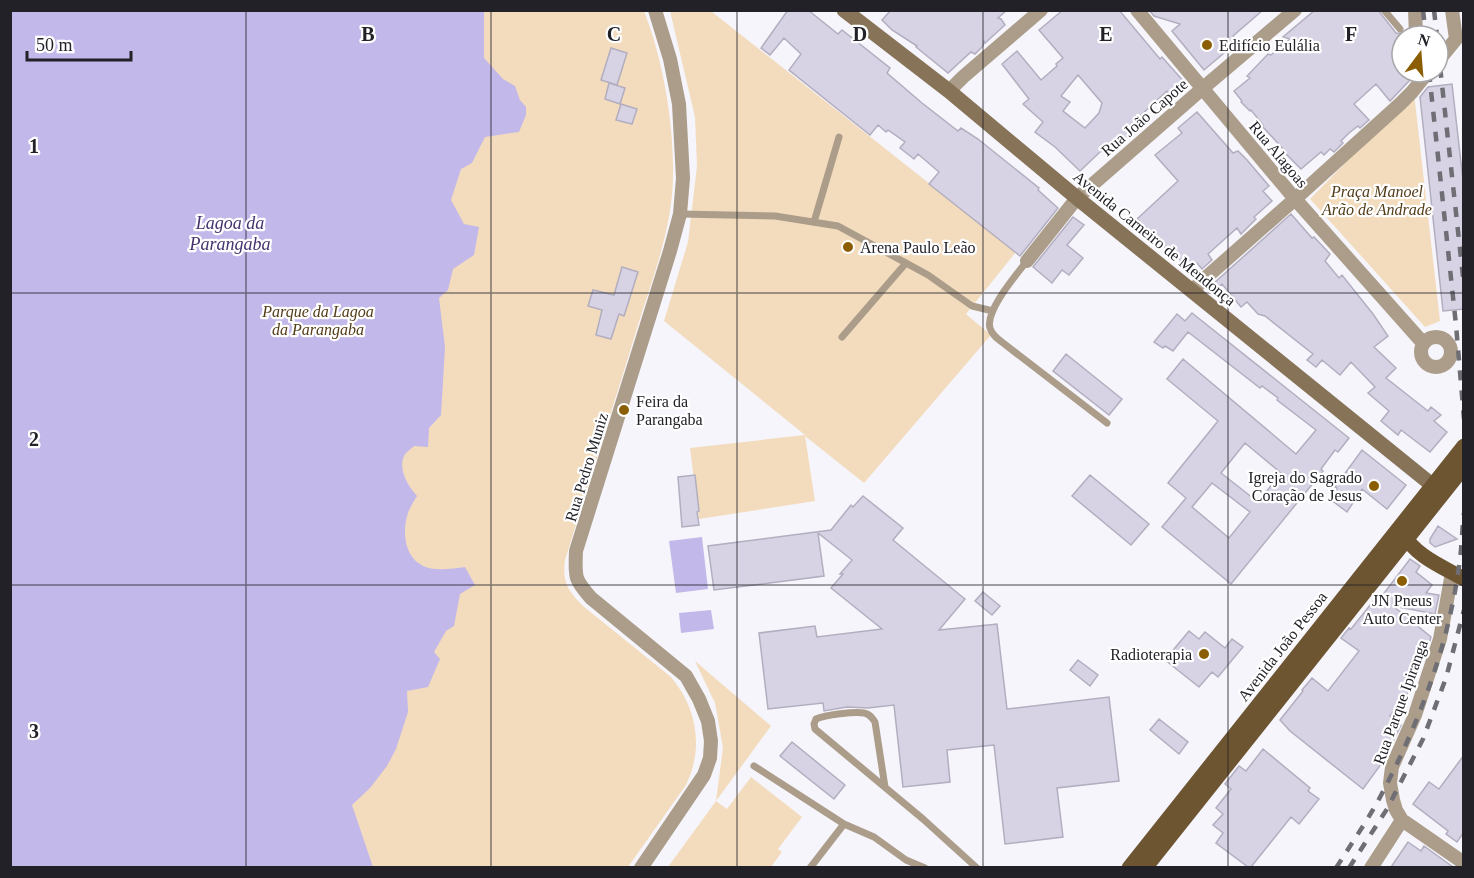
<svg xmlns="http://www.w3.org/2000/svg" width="1474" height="878" font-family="Georgia,serif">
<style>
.green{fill:#f2dcbd}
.water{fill:#c3b8ea}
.building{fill:#d7d3e5;stroke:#b2aebf;stroke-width:1.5;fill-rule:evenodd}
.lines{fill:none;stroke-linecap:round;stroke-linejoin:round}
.service{stroke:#ab9d8a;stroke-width:7}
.minor{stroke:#ab9d8a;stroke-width:14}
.secondary{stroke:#877357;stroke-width:15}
.primary{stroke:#6d5532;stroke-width:15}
.rail{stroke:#6f6e75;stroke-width:4.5;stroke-dasharray:10 10;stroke-linecap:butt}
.grid{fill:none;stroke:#222128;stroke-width:1.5;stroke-opacity:0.55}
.poi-dot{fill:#8c5e03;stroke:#fff;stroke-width:2}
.labels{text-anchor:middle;stroke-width:4.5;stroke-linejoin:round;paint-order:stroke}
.poi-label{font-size:16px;fill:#222128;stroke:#fff;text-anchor:start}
.street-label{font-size:16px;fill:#222128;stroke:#fff}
.park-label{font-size:16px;font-style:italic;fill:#523b17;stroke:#fff}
.water-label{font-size:18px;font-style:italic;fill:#45326e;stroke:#fff}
.grid-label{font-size:20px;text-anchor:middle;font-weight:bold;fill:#222128;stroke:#fff;stroke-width:4.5;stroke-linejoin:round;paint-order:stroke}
</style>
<rect width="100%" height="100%" fill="#f6f5fc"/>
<path class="green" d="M10,11H644C663,60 674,123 673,175C673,226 653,277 638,325C614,404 589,482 565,560C562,582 568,591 583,606L671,677C697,708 704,748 686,785L628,867H11Z
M670,11H711L1016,252L966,314L991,335L864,483L805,436L815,501L699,519L690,448L805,435L664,321L688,242L697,166L695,117Z
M1414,93L1440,321L1425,327L1310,199Z
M695,661L771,726L716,801L727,809L751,777L802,817L778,849L782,852L771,867H668L716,801L723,748L715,703Z"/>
<path class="water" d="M10,11H484V58L503,79L515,86L520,100L526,107V115L519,132L485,137L472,163L461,169L451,200L464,224L479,227L474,255L453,269L448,290L439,298L445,347L441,415L429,428L428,447L414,446C411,449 406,452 404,456C398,470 408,486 417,496C414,501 410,507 408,513C400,537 407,568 437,569C446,570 456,568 465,567L475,585L460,594L454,626L446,631L434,652L440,659L428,687L407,691L408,712L396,749L387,766L370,788L352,805L373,867H11Z
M702,537L708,589L676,593L669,541Z
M711,610L714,629L681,633L679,613Z"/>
<path class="building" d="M788,10H808L838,34L842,30L890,68L887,73L922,103L958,131L961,128L978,139L1039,188L1038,190L1058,208L1020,256L929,184L939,172L918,154L914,159L900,148L905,142L888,130L886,132L878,125L870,135L789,70L801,54L784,38L770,55L761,48Z
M891,10H1007L998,18L1001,19L1005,25L985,43L984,41L983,46L975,54L971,52L948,73L916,47L917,46L892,30L882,20Z
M1063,10H1119L1160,59L1162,57L1185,83L1171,96L1167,91L1126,129L1130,136L1109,154L1101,151L1080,171L1055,147L1035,132L1043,122L1023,104L1029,99L1002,64L1017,51L1041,80L1057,66L1056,64L1063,58L1039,30ZM1078,75L1102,103L1099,113L1085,128L1063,111L1070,102L1061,96Z
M1149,10H1263L1233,36L1237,42L1204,70L1172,31L1180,24L1154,16Z
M1315,10H1378L1396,33L1402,34V72H1409L1410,80L1390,101L1376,84L1354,104L1369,120L1360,128L1358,126L1349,133L1341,141L1343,143L1334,152L1330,149L1324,155L1321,152L1301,169L1284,152L1285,151L1262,126L1263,125L1251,110L1250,111L1241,102L1242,101L1234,91L1250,78L1247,76L1268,54L1271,55L1290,39L1283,37Z
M611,48L627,53L617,85L601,80Z
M609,83L625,88L620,104L605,99Z
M1452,84L1464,189V309L1443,311L1420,97L1428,87Z
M621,104L637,109L632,124L616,120Z
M1197,112L1233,153L1238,151L1247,160L1269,186L1263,191L1272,201L1254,217L1256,219L1241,234L1237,228L1208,254L1212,260L1202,269L1197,263L1191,269L1161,244L1162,243L1137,219L1178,181L1155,155L1182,133L1178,128Z
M1291,214L1312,238L1314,237L1330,254L1325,261L1339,278L1342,275L1373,314L1388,336L1374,347L1396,368L1386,378L1428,411L1431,407L1441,415L1434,421L1447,432L1430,452L1401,430L1398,435L1381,421L1389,411L1368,393L1375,387L1351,362L1340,375L1322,360L1316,367L1307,360L1313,354L1265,316L1258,314L1247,302L1241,307L1222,284L1218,288L1214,283Z
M1073,217L1084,225L1067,245L1083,258L1069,275L1062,270L1052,283L1033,267Z
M622,267L638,272L624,316L619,314L611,339L596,335L602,310L588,306L593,290L614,295Z
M1192,313L1349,438L1338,452L1335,450L1321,469L1323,471L1231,584L1162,527L1186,498L1168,483L1218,421L1167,379L1183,359L1296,454L1316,430L1277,400L1278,398L1262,386L1260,388L1188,332L1173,351L1165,346L1163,348L1154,342L1177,314L1185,321ZM1245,443L1281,473L1258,502L1221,473ZM1212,483L1250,512L1229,538L1192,507Z
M1066,354L1122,399L1109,415L1053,371Z
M1362,450L1406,485L1387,509L1362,489L1347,512L1330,499L1337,488L1335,487Z
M695,475L699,511L697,512L699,525L682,527L678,477Z
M1090,475L1149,524L1131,545L1072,496Z
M863,496L903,528L893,540L965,599L939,630L997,624L1007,709L1109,697L1119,781L1057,788L1063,837L1005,844L994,745L947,750L950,782L903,787L894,705L868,708L847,707L824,711L823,703L768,709L759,633L815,626L817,637L882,629L831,588L843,574H840L852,560L818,533L824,576L714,590L708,546L831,530L851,505L853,507Z
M1438,526L1457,539L1435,547L1430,543V539Z
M1410,559L1420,566L1416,572L1432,585L1426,593L1439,595L1435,614L1393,606L1431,637L1427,650L1405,677L1415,684L1390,716L1401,725L1384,760L1363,789L1290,731L1280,720L1303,691L1302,690L1312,678L1328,691L1359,651L1341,638L1349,628L1351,629L1379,594L1382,596Z
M983,592L1000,606L992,615L975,601Z
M1189,631L1199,639L1205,632L1225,648L1232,639L1243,647L1218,677L1212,672L1199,687L1165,660Z
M1078,660L1098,675L1090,686L1070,670Z
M1159,719L1188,742L1179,754L1150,730Z
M792,742L845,785L834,799L780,756Z
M1263,749L1310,788L1308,791L1319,799L1299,824L1291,817L1251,867H1248L1216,843L1223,833L1213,825L1223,814L1216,808L1231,789L1225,784L1239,766L1246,771Z
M1464,755V832L1457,842L1446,834L1448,831L1413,804L1429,782L1439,789Z
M1408,842L1421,851L1424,846L1453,867H1391Z"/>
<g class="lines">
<path class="service" d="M1384,10L1400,29
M680,214L775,216L838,226L928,275L972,306L993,311
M814,222L839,137
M1027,261C1016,275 985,311 990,328C992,336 1001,341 1007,346L1107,423
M842,337L906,263
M754,766L844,824
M885,787L875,722C872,718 870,714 864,713C855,711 825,715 816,719L814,724L815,729L923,819L977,868
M810,868L844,824L874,837L906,860L925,868"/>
<path class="minor" d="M1137,10L1295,199L1423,343
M1415,10L1416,36
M1438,61L1456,39L1452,10
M949,91L963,77L1041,10
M1027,261L1077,198L1203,88L1295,10
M1192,291L1202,281L1295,199L1400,104L1412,92L1428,72
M1421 352a15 15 0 1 1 30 0a15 15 0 1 1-30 0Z
M1452,573L1440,639L1415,715L1392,767L1390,783L1393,800L1396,810L1402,820L1464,863
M641,868L704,775L710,758L711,741L708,721L699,699L686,676L591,598C574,579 575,577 576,551L670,251L680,214L683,178L679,104L670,59L655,10
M1371,868L1402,820"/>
<path class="secondary" d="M844,10L949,91L1077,198L1442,493"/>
<path class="primary" d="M1402,532C1415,556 1441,566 1464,579
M1129,868L1464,446
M1145,868L1406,540L1464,467"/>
<path class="rail" d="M1423,10L1426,36
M1434,10L1437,36
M1438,48L1464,286
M1429,72L1456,325L1464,419
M1336,868C1350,846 1365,824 1378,801C1419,724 1449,646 1460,559C1462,544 1462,528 1464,513
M1349,868L1387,809L1423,739L1446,678L1464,610"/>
</g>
<path class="grid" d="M246,10V868M491,10V868M737,10V868M983,10V868M1228,10V868M10,293H1464M10,585H1464"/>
<g class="poi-dot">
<circle cx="1207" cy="45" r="6"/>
<circle cx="848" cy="247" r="6"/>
<circle cx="624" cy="410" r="6"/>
<circle cx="1374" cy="486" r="6"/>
<circle cx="1402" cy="581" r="6"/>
<circle cx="1204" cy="654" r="6"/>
</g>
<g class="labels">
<g class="poi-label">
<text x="1219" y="51">Edifício Eulália</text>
<text x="860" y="253">Arena Paulo Leão</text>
<text x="636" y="407">Feira da<tspan x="636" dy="18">Parangaba</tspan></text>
<text x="1362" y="483" text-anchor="end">Igreja do Sagrado<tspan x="1362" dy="18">Coração de Jesus</tspan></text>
<text x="1402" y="606" text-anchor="middle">JN Pneus<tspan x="1402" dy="18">Auto Center</tspan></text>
<text x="1192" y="660" text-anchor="end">Radioterapia</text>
</g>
<g class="street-label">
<text transform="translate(1144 117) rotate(-41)" y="6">Rua João Capote</text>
<text transform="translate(1279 154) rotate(50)" y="6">Rua Alagoas</text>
<text transform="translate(1155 238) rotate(39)" y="6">Avenida Carneiro de Mendonça</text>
<text transform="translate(586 467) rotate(-73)" y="6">Rua Pedro Muniz</text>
<text transform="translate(1282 646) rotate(-52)" y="6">Avenida João Pessoa</text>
<text transform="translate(1400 702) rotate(-70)" y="6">Rua Parque Ipiranga</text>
</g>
<g class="park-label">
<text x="1377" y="197">Praça Manoel<tspan x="1377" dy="18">Arão de Andrade</tspan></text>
<text x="318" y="317">Parque da Lagoa<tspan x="318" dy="18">da Parangaba</tspan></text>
</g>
<g class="water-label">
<text x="230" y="229">Lagoa da<tspan x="230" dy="21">Parangaba</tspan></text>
</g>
</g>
<g class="grid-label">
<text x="368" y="41">B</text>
<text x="614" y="41">C</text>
<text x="860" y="41">D</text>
<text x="1106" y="41">E</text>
<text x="1351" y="41">F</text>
<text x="34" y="153">1</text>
<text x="34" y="446">2</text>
<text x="34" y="738">3</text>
</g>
<rect width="1474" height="878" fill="none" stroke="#222128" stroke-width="24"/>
<g transform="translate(1420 54) rotate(16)"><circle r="28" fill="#ffffff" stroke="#a7a6a9" stroke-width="1.5"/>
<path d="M0-4.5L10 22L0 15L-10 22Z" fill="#8c5e03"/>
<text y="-9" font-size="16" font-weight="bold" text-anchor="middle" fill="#222128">N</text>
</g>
<path d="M27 51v9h104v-9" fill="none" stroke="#222128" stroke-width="3"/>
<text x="36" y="51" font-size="18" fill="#222128" stroke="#ffffff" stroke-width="4.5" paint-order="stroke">50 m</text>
</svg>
